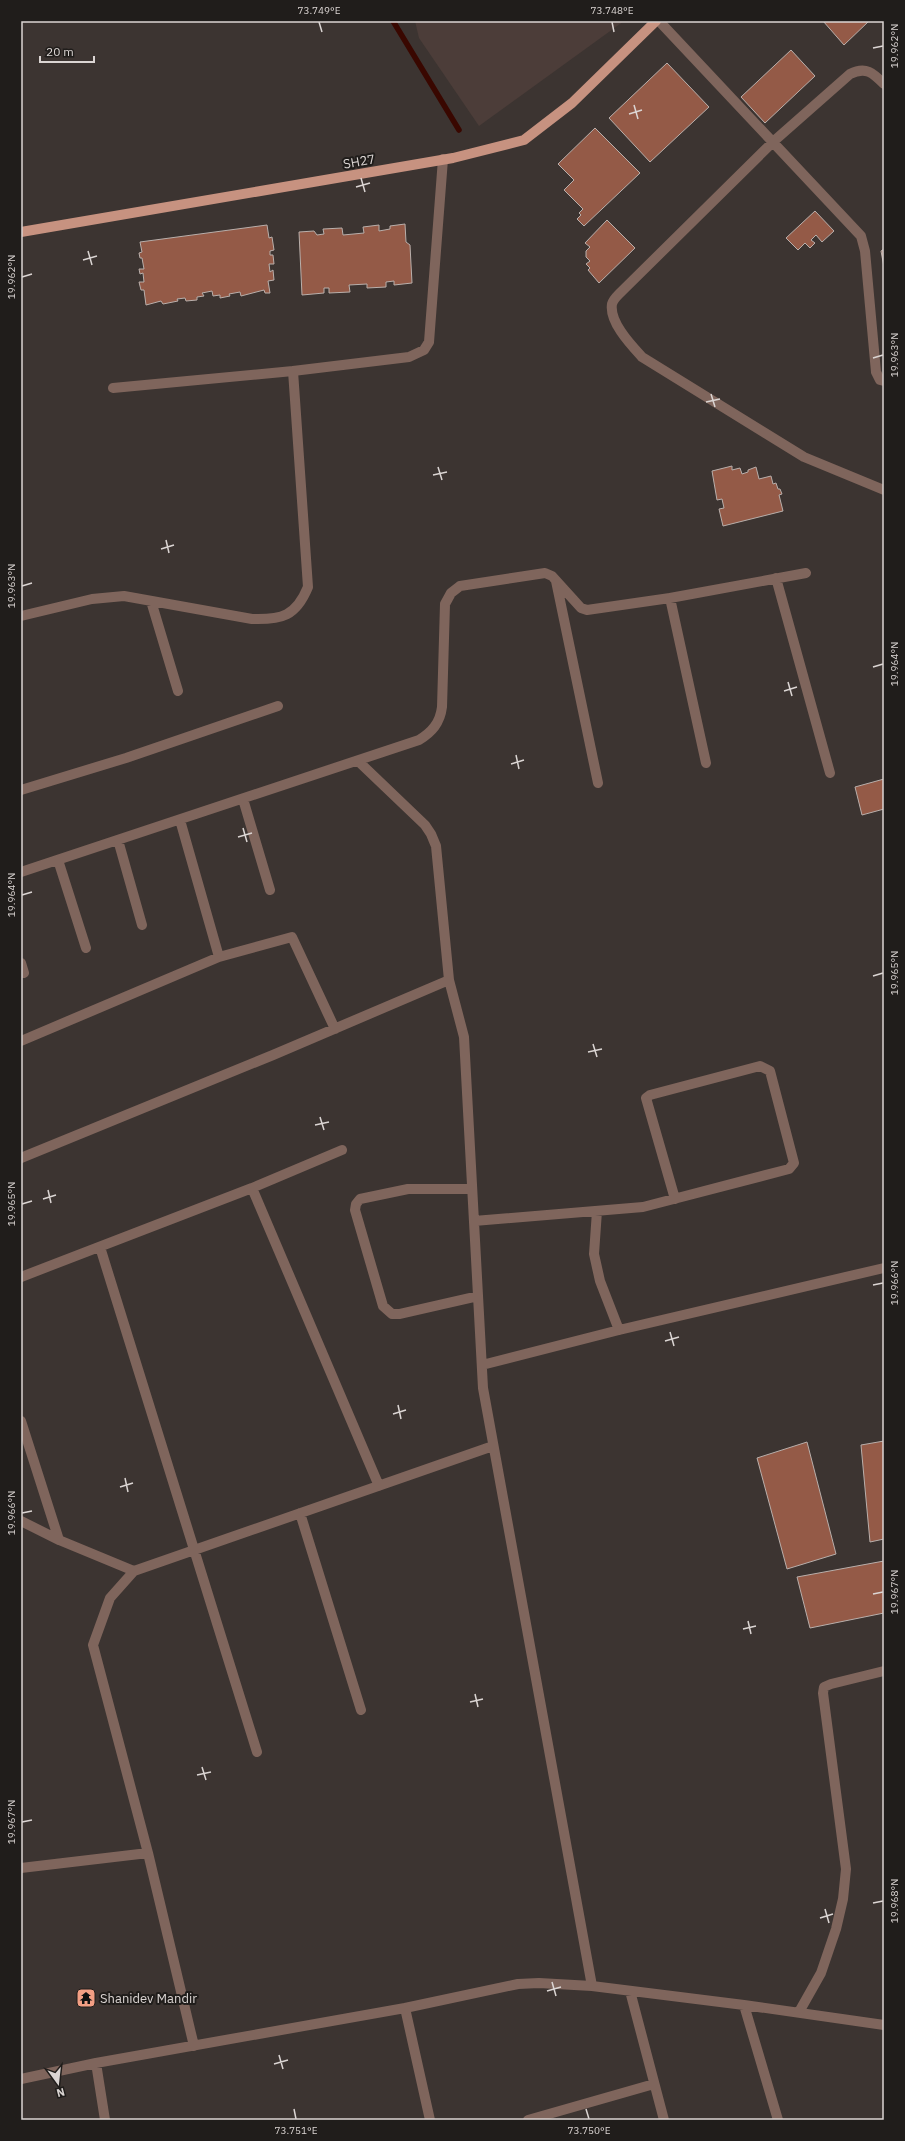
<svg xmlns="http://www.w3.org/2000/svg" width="905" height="2141" font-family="'IBM Plex Sans',sans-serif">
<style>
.built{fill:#4c3d39}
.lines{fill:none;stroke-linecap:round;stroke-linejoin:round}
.stream{stroke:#390700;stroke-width:5.5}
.building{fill:#945a47;stroke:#b9afab}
.minor{stroke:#7f655c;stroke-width:10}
.major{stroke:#c79280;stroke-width:10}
.ticks{fill:none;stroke:#dbd5d3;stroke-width:1.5}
.labels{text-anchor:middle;stroke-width:4;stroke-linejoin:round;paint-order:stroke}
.street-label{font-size:13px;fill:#dbd5d3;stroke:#201d1b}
.poi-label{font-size:13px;fill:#dbd5d3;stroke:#201d1b;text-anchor:start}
.neatline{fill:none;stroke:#dbd5d3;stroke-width:1.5}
.ticks-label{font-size:10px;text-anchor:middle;fill:#dbd5d3}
</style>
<rect width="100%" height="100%" fill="#3c3431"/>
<path class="built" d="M415,21H624L479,126L419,38Z"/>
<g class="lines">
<path class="stream" d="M393,21L459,130"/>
</g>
<path class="building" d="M823,21H869L844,45Z
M791,50L815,76L765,123L741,97Z
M667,63L709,107L650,162L609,118Z
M595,128L640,173L584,226L577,219L581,215L579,213L583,209L564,190L574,180L558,164Z
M815,211L834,231L822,242L816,235L811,240L815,243L810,248L805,243L798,250L786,238Z
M607,220L635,248L599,283L588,270L590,268L586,264L590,261L586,257V251L590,247L585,243Z
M405,224L406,242L410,245L412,283L394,285V281L386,282V287L367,288V284L349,285L350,292L329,293V288H324V293L302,295L299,232L314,231L317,235L324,234L323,229L342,228L343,235L364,233L363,227L379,225V231L390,229V226Z
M267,225L269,238L272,237L274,250L270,251V255H273L274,264H269L270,272L273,270L274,280L268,281L270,293H265L264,290L241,296L240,292L229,294L230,296L220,298V295L213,296L212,291L202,293L204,296L197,297V300L186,301L185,298L177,299L178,301L163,304L161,301L146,305L144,290H141L139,282H144L143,273L140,274L139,269H144L142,258H140L139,253L142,252L140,242Z
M884,249V267L881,251Z
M732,466V470L740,468L742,474L748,472V470L756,467L759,479L771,476L773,484L776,483L778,489H780L782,494L779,495L783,511L723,526L719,509L724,508L722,499L717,500L712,471Z
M884,779V809L862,815L855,787Z
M884,1441V1539L870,1542L861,1445Z
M807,1442L836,1554L787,1569L757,1458Z
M884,1561V1613L810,1628L797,1577Z"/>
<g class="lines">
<path class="minor" d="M659,21L861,236L865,251L876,372L880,380L884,381
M884,84C873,73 866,66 850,74L774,141L619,294C616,297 613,300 612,304C609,322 631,345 642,357L804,457L884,490
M113,388L293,371
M776,578L830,773
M556,581L598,783
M670,598L706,763
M151,601L178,691
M21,616L92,599L124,596L252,619C282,620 296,616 308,587L293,371L409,357L424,350L429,342L443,159
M358,761L425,825L431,834L436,846L449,980L464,1037L483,1388L592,1986
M21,790L126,758L278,706
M243,799L270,890
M180,820L219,957
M118,840L142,925
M58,860L86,948
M21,872L419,740C432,732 440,723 442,707L445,604L451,593L460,586L545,573L552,576L581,608L587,610L670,598L806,573
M21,963L24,973
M21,1041L219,957L292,937L335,1029
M21,1158L273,1055L449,980
M252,1188L379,1486
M472,1189H408L360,1199L356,1204L355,1210L383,1306L392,1314H399L478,1296
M597,1211L594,1254L600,1281L619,1330
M474,1221L643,1207L789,1169L794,1163L770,1071L760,1066L650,1095L646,1098L675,1199
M100,1247L257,1752
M21,1277L252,1188L342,1150
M482,1365L619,1330L884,1268
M21,1421L59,1540L21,1521
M300,1513L361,1710
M59,1540L134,1571L493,1446
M134,1571L110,1598L93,1645L148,1853L194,2046
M21,1868L148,1853
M630,1991L664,2120
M744,2005L778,2120
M405,2008L430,2120
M799,2012L821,1973L836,1929L843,1899L846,1869L823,1693L824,1687L831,1684L884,1671
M96,2063L105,2120
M21,2079L96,2063L405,2008L518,1984L539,1983L592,1986L744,2005L884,2025
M528,2120L654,2084"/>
<path class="major" d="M21,232L453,158L524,140L572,103L656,21"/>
</g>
<path class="ticks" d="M319,22L322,32M612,22L614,32M873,48L883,46M634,105L638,119M629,114L642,110M361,178L365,192M356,187L370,183M88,251L92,265M83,260L97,256M22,277L32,274M873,358L883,355M711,394L715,407M706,402L720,399M438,467L442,480M433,475L447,472M166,540L169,553M161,549L174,545M22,586L32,583M873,667L883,664M788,682L792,696M784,691L797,687M516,755L519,769M511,764L524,760M243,828L247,842M238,837L252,833M22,895L32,892M873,976L883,973M593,1044L597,1057M588,1052L602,1049M320,1117L324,1130M315,1125L329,1122M48,1190L51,1203M43,1199L56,1195M22,1204L32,1201M873,1285L883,1283M670,1332L674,1346M665,1341L679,1337M398,1405L401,1419M393,1414L406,1410M125,1478L128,1492M120,1487L133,1483M22,1513L32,1511M873,1594L883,1592M748,1621L751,1634M743,1629L756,1626M475,1694L478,1707M470,1702L483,1699M202,1767L206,1780M197,1775L211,1772M22,1822L32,1820M873,1903L883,1901M825,1909L829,1923M820,1918L833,1914M552,1982L556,1996M547,1991L561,1987M279,2055L283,2069M274,2064L288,2060M294,2109L296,2119M586,2109L589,2119"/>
<defs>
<symbol id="temple-square" viewBox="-11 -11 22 22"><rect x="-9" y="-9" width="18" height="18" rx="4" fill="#f39f84" stroke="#201d1b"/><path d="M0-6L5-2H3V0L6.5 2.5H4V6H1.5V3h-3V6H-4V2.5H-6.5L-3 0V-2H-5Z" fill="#111"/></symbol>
</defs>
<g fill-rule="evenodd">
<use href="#temple-square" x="75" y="1987" width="22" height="22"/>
</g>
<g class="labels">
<g class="street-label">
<text transform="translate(359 161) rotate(-10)" y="5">SH27</text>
</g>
<g class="poi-label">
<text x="100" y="2003">Shanidev Mandir</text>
</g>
</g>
<rect width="905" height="2141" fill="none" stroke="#201d1b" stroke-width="44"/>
<g transform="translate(58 2083) rotate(165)" stroke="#201d1b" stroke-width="3" paint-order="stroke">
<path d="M0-3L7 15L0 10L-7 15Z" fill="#dbd5d3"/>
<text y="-6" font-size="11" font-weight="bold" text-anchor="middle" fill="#dbd5d3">N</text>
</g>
<path d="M40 56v6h54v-6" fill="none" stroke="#dbd5d3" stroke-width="2"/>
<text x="46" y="56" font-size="12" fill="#dbd5d3" stroke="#201d1b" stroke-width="3" paint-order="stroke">20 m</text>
<rect x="22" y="22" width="861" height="2097" class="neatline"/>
<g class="ticks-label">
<text x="319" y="14">73.749°E</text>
<text x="612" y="14">73.748°E</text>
<text transform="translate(894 46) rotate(-90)" y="4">19.962°N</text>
<text transform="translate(11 277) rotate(-90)" y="4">19.962°N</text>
<text transform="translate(894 355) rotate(-90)" y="4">19.963°N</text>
<text transform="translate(11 586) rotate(-90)" y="4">19.963°N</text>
<text transform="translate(894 664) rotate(-90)" y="4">19.964°N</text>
<text transform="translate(11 895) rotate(-90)" y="4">19.964°N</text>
<text transform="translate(894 973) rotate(-90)" y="4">19.965°N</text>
<text transform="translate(11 1204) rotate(-90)" y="4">19.965°N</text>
<text transform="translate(894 1283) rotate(-90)" y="4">19.966°N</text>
<text transform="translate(11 1513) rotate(-90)" y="4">19.966°N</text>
<text transform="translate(894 1592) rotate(-90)" y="4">19.967°N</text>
<text transform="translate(11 1822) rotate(-90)" y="4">19.967°N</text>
<text transform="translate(894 1901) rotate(-90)" y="4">19.968°N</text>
<text x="296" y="2134">73.751°E</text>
<text x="589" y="2134">73.750°E</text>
</g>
</svg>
